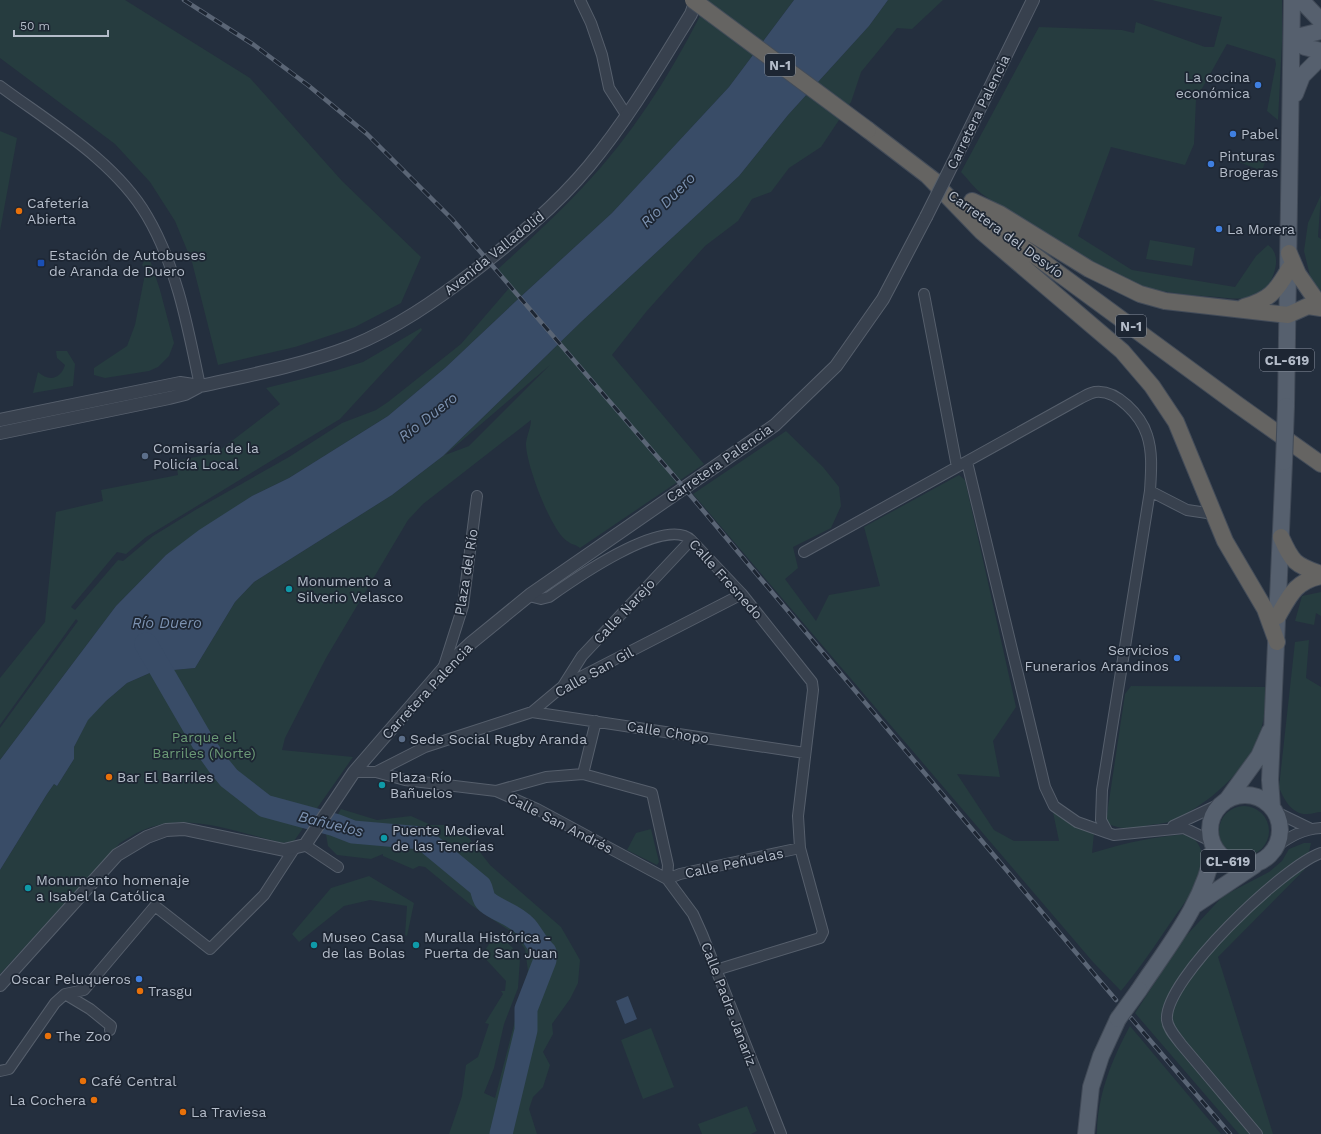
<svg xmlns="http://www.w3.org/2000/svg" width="1321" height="1134" font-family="'Work Sans',sans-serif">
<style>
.green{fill:#263c3f;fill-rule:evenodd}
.water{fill:#394c67}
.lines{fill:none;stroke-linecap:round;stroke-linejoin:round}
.river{stroke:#394c67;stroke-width:23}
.minor-casing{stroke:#565f6c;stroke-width:12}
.tertiary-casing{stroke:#565f6c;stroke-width:14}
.primary-casing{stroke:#414a57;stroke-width:18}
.trunk-casing{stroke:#434c59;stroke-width:18}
.minor{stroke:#38414e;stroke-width:10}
.tertiary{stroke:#38414e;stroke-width:12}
.primary{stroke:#56606e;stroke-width:16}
.trunk{stroke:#656462;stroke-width:16}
.rail-casing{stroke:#5a6575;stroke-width:4.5}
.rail{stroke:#1d2633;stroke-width:3;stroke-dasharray:9;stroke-linecap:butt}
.tertiary-bridge-casing{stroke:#565f6c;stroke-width:14;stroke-linecap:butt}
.primary-bridge-casing{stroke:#414a57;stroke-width:18;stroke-linecap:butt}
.trunk-bridge-casing{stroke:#434c59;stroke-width:18;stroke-linecap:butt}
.tertiary-bridge{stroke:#38414e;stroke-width:12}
.primary-bridge{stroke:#56606e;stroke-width:16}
.trunk-bridge{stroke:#656462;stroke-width:16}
.shop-dot{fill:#3f7fe0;stroke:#1d2633;stroke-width:1.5}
.food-dot{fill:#e8710a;stroke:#1d2633;stroke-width:1.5}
.transit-dot{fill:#1a4fb4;stroke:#1d2633;stroke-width:1.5}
.service-dot{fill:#5c6f8a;stroke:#1d2633;stroke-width:1.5}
.culture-dot{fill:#0f9aa8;stroke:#1d2633;stroke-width:1.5}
.labels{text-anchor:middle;stroke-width:3.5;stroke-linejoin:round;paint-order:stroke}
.shield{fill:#1d2633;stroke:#878f9c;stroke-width:1}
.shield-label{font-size:13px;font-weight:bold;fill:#b4bcc9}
.poi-label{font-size:14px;fill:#b4bcc9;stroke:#1d2633;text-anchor:start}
.street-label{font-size:14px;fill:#b4bcc9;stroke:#1d2633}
.park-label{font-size:14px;fill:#6b9a76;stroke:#1d2633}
.water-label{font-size:15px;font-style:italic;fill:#7c92b1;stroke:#1d2633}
</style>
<rect width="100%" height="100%" fill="#242f3e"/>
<path class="green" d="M0,0H125L250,78L342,181L421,257L401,303L355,327L295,347L218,365L192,262L175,221L150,182L115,144L0,58Z
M708,0H794L729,87L612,213L516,301L445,368L388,416L289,478L252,496L166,555L116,606L0,760V728L78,621L76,619L0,725V678L45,622L56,512L103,501L101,490L178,475L176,461L216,453L280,404L266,388L334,371L363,362L421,328L422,330L340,419L146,537L126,554L117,552L71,607L75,610L118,560L123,561L153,536L197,509L289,457L342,423L376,410L388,402L461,344L510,287L497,270C533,237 570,203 602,166C645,116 679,59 708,0Z
M888,0H943L912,29L897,28L861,72L851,102L821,147L789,168L771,192L752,199L738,221L705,246L646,312L612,355L704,464L580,548C575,544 572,545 567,541C551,531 525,462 526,443C527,435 531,427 531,420L423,504L408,520L326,658L285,738L282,750L353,757L294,841L283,843C238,833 186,810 141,831C134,834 127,839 120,843L0,974V870L47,794L54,784L57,786L74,759V747L88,719L106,701L127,683L152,672L195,668L235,602L254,582L392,495L443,456L581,322L739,176L788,115L869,26ZM550,365L469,446L445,455Z
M1152,0H1282V42L1278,120L1267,111L1276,64L1275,59L1227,44L1196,99L1194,144L1185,165L1111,147L1078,236L1132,270L1235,287L1256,256L1268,245C1281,254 1276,272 1269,284C1259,302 1235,299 1217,297C1190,295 1163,293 1137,285C1118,278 1088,258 1070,248C1041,230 1010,214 982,194C974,188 968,179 961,172L1039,27L1122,30L1134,33L1136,22L1205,47H1214L1222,17Z
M0,131L17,138L0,231Z
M1242,152L1265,162L1262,171L1239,162Z
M1321,195L1318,237L1321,239V292L1311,280L1304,251L1308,223Z
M1150,240L1195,248L1192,266L1146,259Z
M148,254L160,290L174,343L169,356L158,367L149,371L105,378L94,375V368L127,346L135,325L146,269L142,265Z
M56,351H67L75,364L73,386L33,393L38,372C49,382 61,379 65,365L57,358Z
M786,431L823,467L839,487L841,506L831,528L793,547L798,568L785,579L816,621L829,595L880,586L864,527L959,475L965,480L1016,707L993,741L1000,777L957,774L994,830L1014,841H1059L1053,812L1075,826L1094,833L1092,853C1125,843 1156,836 1189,834C1200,843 1205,854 1202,869C1198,887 1183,904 1173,919C1156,944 1140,968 1121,991L1093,962L693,494Z
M1321,592V616L1316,613L1314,625L1295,621L1302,596Z
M1309,640L1306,678L1321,687V812C1317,812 1312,814 1308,814C1292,815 1284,800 1279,787L1295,642Z
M1131,686L1268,687C1265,708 1264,731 1253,749C1236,780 1204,806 1172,821C1164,824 1153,824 1145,826C1132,828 1118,830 1107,823V814L1125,694Z
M1219 831a25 25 0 1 1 50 0a25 25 0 1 1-50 0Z
M341,809L377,820L411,816L431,825H445L469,838L490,865L561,927L580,960L578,983L570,999L552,1024L553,1034L543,1052L550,1065L543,1087L533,1097L529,1109L537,1134H449L462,1096L466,1065L478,1057L489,1024L485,1023L503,994L501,991H505L506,981L482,955L491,941H505L512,947L520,959L518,988L504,1024L494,1068L484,1093L495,1098L528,971L525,949L513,933L471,905L425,867L419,866L413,869L383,856V854L371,859L337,855L328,846L326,834Z
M651,829L659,862L657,865L627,850L636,833Z
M1304,843H1311L1305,869L1218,957L1273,1134H1239L1135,1013L1184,938L1223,896L1269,872L1282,861L1289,849Z
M369,876L414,903L407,936L405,935L407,906L370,900L344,906L299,942L292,934L331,888Z
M1130,1026L1221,1134H1097C1097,1096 1112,1059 1130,1026Z
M651,1028L674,1087L643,1099L621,1040Z
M747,1106L757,1131L751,1134H702L698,1124Z"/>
<path class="water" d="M794,0H888L869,26L788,115L739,176L581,322L443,456L392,495L254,582L235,602L195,668L152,672L127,683L106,701L88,720L74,747V759L57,786L54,784L47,794L0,870V760L116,606L166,555L199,530L252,496L289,478L388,416L445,368L516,301L612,213L729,87Z
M628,996L637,1019L625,1024L616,1001Z"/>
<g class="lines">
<path class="river" d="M146,644L205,746L220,767L229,778L265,806L335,825L353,832L422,838L480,886C483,891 482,898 487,902C499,912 514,914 526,927C533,935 536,944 545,952V960L526,1009V1030L501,1134"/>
<defs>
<path id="minor" d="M580,0L591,23L602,55L609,88L627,116
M0,86C50,123 115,161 147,216C177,267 188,328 200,386
M924,294L957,467
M967,462L1045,787L1054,806L1077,822L1108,833
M804,552L1081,398C1085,396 1090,393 1095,392C1117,389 1141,416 1147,435C1153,453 1151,473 1150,491
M529,596L541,599L549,597C573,580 665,515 691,540L742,594L812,682L813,690L798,816L800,848L823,932L820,938L716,970
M443,669L463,606L477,496
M563,686L582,656L691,540
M532,712L805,753
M354,772H376L425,747L532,712L563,686L742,594
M376,772L405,780L496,791L537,809L667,879L693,914L702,934L781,1134
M583,774L596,721
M496,791L546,777L583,774L652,793L668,865L667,879
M1274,811L1311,829
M1173,826L1222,803
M1211,841L1184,828L1114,835L1108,833L1101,820L1102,790L1150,491L1187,510L1214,514
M305,845L338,867
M1277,846C1291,836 1303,829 1321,828
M667,879L680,874L800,848
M65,994L84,990L155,906L210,949L264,895L294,849
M65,994L90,1009L111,1026L110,1030
M0,1071L9,1069L55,1003L65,994
M1257,1134L1181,1044C1176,1037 1168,1029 1167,1020C1163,980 1285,865 1321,853"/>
<path id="tertiary" d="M957,155L1033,0
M0,420L180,383L200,386
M0,433L169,398L185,394L200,386C251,375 303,365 352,346C396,328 435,301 473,272C514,240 555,207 589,166C628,119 659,66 691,14L696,0
M0,985L117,855L147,837L166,830L184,829L284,850L305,845L354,772L443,669L471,643L531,594L775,425L836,366L883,299L926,217"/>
<path id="primary" d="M1301,0L1321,21
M1293,40L1305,47L1321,51
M1293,40L1301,36L1321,31
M1295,94L1302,76L1321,57
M1286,406L1292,0
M1210 830a35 35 0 1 1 70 0a35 35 0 1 1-70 0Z
M1227,800L1259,756L1270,731
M1272,807L1270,780L1284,462
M1195,905L1255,865
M1139,990C1169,945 1205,902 1214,847
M1086,1134L1091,1087L1101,1056L1118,1019"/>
<path id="trunk" d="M868,130L936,182
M927,175L982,232L1122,351L1152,386L1176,422L1225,541L1265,609L1277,642
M972,201L1000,214L1089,269L1140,294L1165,301L1288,315L1308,306L1321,308
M967,206L1238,405L1321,464
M1289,253L1298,274L1321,307
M1244,307C1269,300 1276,292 1289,269
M1281,537C1292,562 1295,565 1321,574
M1278,616C1290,595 1296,581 1321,576"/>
</defs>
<use href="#minor" class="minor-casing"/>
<use href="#tertiary" class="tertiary-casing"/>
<use href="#primary" class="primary-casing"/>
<use href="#trunk" class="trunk-casing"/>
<use href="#minor" class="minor"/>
<use href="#tertiary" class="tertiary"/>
<use href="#primary" class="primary"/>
<use href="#trunk" class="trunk"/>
<defs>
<path id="rail" d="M184,0L254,45L309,86L367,134L452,219L674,476L1116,1000
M1131,1018L1230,1134"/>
</defs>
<use href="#rail" class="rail-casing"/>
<use href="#rail" class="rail"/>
<defs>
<path id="tertiary-bridge" d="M926,217L957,155"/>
<path id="primary-bridge" d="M1284,462L1286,406
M1118,1019L1139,990"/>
<path id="trunk-bridge" d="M693,0L868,130"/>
</defs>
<use href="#tertiary-bridge" class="tertiary-bridge-casing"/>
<use href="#primary-bridge" class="primary-bridge-casing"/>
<use href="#trunk-bridge" class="trunk-bridge-casing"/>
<use href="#tertiary-bridge" class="tertiary-bridge"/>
<use href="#primary-bridge" class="primary-bridge"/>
<use href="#trunk-bridge" class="trunk-bridge"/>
</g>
<g class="shop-dot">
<circle cx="1258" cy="85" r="4"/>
<circle cx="1233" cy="134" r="4"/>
<circle cx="1211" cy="164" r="4"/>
<circle cx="1219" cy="229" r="4"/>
<circle cx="1177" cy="658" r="4"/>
<circle cx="139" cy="979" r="4"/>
</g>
<g class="food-dot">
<circle cx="19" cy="211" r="4"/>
<circle cx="109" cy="777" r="4"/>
<circle cx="140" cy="991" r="4"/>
<circle cx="48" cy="1036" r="4"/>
<circle cx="83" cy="1081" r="4"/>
<circle cx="94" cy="1100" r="4"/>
<circle cx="183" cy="1112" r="4"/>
</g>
<rect class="transit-dot" x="37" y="259" width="8" height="8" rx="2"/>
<g class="service-dot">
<circle cx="145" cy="456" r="4"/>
<circle cx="402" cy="739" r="4"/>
</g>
<g class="culture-dot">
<circle cx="289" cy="589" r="4"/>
<circle cx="382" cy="785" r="4"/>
<circle cx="384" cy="838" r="4"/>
<circle cx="28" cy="888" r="4"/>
<circle cx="314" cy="945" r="4"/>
<circle cx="416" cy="945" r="4"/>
</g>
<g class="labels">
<g class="shield">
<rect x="765" y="54" width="30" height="22" rx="3"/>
<rect x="1116" y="315" width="30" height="22" rx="3"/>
<rect x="1260" y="349" width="54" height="22" rx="3"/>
<rect x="1201" y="850" width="54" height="22" rx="3"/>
</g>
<g class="shield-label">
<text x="780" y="70">N-1</text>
<text x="1131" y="331">N-1</text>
<text x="1287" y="365">CL-619</text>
<text x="1228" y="866">CL-619</text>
</g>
<g class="poi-label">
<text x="1250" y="82" text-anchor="end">La cocina<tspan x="1250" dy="16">económica</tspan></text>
<text x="1241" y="139">Pabel</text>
<text x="1219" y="161">Pinturas<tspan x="1219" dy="16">Brogeras</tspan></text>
<text x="27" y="208">Cafetería<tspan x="27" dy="16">Abierta</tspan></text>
<text x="1227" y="234">La Morera</text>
<text x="49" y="260">Estación de Autobuses<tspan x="49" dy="16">de Aranda de Duero</tspan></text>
<text x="153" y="453">Comisaría de la<tspan x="153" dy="16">Policía Local</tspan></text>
<text x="297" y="586">Monumento a<tspan x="297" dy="16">Silverio Velasco</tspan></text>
<text x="1169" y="655" text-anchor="end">Servicios<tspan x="1169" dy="16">Funerarios Arandinos</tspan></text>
<text x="410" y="744">Sede Social Rugby Aranda</text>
<text x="117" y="782">Bar El Barriles</text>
<text x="390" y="782">Plaza Río<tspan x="390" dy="16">Bañuelos</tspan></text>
<text x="392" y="835">Puente Medieval<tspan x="392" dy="16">de las Tenerías</tspan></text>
<text x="36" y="885">Monumento homenaje<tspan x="36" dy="16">a Isabel la Católica</tspan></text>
<text x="322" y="942">Museo Casa<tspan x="322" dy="16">de las Bolas</tspan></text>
<text x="424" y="942">Muralla Histórica -<tspan x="424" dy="16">Puerta de San Juan</tspan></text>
<text x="131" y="984" text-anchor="end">Oscar Peluqueros</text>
<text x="148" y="996">Trasgu</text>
<text x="56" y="1041">The Zoo</text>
<text x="91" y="1086">Café Central</text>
<text x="86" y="1105" text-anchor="end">La Cochera</text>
<text x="191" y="1117">La Traviesa</text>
</g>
<g class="street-label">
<text transform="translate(978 112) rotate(-64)" y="5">Carretera Palencia</text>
<text transform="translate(1006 234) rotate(36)" y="5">Carretera del Desvío</text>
<text transform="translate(494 253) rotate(-39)" y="5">Avenida Valladolid</text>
<text transform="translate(719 463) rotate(-35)" y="5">Carretera Palencia</text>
<text transform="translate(466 572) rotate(-81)" y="5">Plaza del Río</text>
<text transform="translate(726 579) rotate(48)" y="5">Calle Fresnedo</text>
<text transform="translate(624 611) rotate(-47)" y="5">Calle Narejo</text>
<text transform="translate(594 672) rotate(-29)" y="5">Calle San Gil</text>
<text transform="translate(427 691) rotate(-47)" y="5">Carretera Palencia</text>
<text transform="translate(668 732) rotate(9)" y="5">Calle Chopo</text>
<text transform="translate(560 823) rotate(27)" y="5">Calle San Andrés</text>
<text transform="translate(734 863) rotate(-12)" y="5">Calle Peñuelas</text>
<text transform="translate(729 1004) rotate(69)" y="5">Calle Padre Janariz</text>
</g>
<g class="park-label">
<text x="204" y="742">Parque el<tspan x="204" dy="16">Barriles (Norte)</tspan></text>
</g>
<g class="water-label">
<text transform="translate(668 200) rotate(-45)" y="5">Río Duero</text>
<text transform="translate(428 417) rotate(-38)" y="5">Río Duero</text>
<text x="167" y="628">Río Duero</text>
<text transform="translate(331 824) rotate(14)" y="5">Bañuelos</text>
</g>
</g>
<path d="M14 30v6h94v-6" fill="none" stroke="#b4bcc9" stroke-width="2"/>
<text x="20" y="30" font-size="12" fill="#b4bcc9" stroke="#1d2633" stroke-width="3" paint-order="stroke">50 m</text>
</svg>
